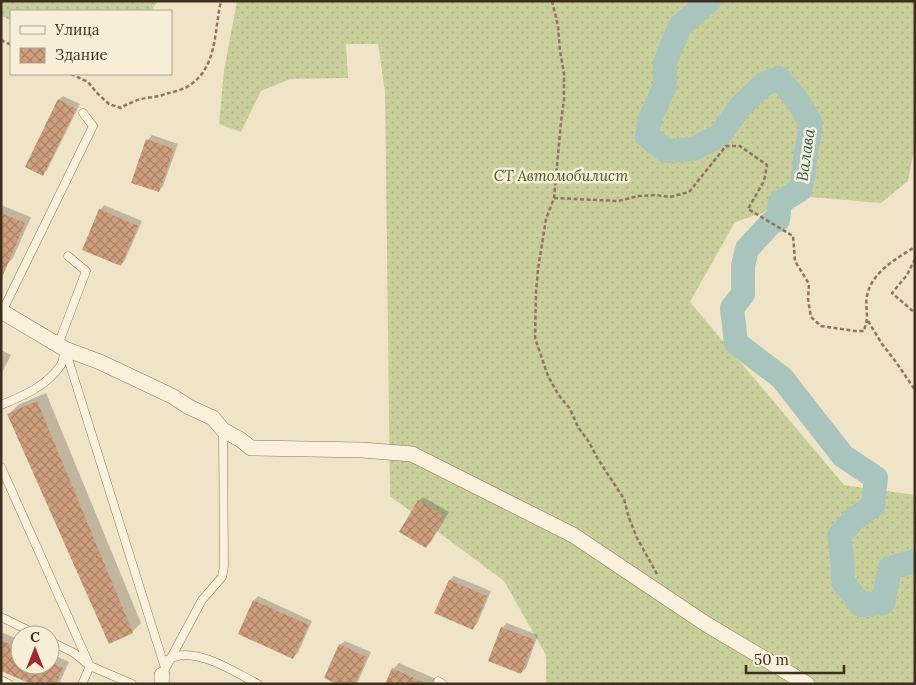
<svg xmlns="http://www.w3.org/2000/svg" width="916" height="685" font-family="Lora,serif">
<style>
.garden{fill:url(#garden-dots)}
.shadow{fill:#0003}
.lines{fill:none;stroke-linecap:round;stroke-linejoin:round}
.river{stroke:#a9c4bc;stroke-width:24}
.building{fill:url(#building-cross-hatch)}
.lane-casing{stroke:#8d765c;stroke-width:9}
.street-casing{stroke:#8d765c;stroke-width:16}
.path{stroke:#8d765c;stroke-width:2.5;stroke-dasharray:4 2.5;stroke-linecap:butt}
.lane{stroke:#faf1dc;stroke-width:8}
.street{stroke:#faf1dc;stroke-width:15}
.labels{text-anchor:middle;stroke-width:5;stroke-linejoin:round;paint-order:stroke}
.park-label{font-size:15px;font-style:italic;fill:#4d5a26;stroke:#f7eed8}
.water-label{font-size:16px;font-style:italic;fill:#2f5d5a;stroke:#f7eed8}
</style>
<defs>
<pattern id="garden-dots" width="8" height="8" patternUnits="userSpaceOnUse" patternTransform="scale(1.25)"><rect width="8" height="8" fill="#c9cf9b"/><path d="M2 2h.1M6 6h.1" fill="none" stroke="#aeb285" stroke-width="1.8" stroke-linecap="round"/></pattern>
<pattern id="building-cross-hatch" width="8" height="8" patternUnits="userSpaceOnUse" patternTransform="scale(1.25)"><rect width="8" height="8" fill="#cf9f7d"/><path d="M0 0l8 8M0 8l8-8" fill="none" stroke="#a98266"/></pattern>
</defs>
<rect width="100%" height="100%" fill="#f0e4c8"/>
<path class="garden" d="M1,1H158L151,11H11V21L1,15Z
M237,1H915V145L908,181L881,203L810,197L735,222L690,302L844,485L915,495V684H546V655L504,581L390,496L385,92L378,44H346L348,78L290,79L261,91L241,132L219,124L224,70Z"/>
<path class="shadow" d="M63,96L80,104L47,170L43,174L59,100Z
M152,135L178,144L163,186L159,191L148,140Z
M1,205L31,217L13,258L7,264L1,262Z
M104,205L142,221L125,260L120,265L100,210Z
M1,350L11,355L1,375Z
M46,393L141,623L132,632L9,414L18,405Z
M423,497L449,512L431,542L426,546L419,501Z
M454,576L491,591L477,624L472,628L450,580Z
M258,596L312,621L298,653L293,657L254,601Z
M507,623L538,635L526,668L521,673L502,628Z
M1,632L20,640V665H50V653L69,662L59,684H34L1,669Z
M345,641L371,652L357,684H340V645Z
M399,663L443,682V684H386L393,669Z"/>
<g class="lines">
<path class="river" d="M709,1L680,26L665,62V86L650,119L647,136L666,151L693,149L719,136L741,106L764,84L779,78L800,104L811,124L805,158L804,174L800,190L780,202L778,220L771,223L747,249L743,266V294L732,308L736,343L782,378L843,456L876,478L873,506L854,519L839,536L842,558L843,582L861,605L883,603L890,568L915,561"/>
</g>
<path class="building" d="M58,99L76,109L43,176L25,167Z
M146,139L174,149L159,192L131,183Z
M99,209L138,226L121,266L82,250Z
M1,213L25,223L1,280Z
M37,401L133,633L109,644L7,414Z
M418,500L445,517L426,548L399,532Z
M449,580L487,596L473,630L434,613Z
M253,600L309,625L293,659L238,634Z
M501,627L535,640L521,674L488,661Z
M1,640L20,649V665H50V662L63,668L56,684H31L1,671Z
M339,644L367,657L355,684H337L324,678Z
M392,668L427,684H385Z"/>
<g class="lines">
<defs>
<path id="lane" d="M2,312L93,126L83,113
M58,345L86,271L68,256
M65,349L165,668
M1,405C23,396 47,386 61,365C63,361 64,354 65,349
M1,467L90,666L82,684
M1,617L38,635
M50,641L74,653L90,666L132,684
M169,659C174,657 179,655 184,655C210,655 236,673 258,684
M165,669L202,600L222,577L224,566L223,430
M1,680L9,684
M438,681L443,684"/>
<path id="street" d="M1,311L65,349L100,362L172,396L189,407L213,418L223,430L241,440L251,448L362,450L412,454L573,535L706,624L807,684
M162,675V684"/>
</defs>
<use href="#lane" class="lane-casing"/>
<use href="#street" class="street-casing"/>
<path class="path" d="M552,1L558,26L560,51L564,73V100L561,122L554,198L546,219L538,269L536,292L535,338L548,376L558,394L570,409L578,427L589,442L598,459L624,499L629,518L637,538L657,574
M1,40L11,45
M71,74L88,82L97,93L109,104L121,108C125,105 130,103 135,101C144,97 155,98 165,94C173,92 183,90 190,85C218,66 214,30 221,1
M554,198L618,201L639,196L656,195L670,197L689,192L726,146H740L767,165L764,181L748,209L793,236L795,261L809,284L808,299L811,317L821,326L855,331H864C865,327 866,323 867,319C867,310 865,301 868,292C874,271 897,258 915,247
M915,259L907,275L892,293L915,313
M868,321L882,344L896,362L915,390"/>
<use href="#lane" class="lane"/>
<use href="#street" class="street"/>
</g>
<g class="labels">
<g class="park-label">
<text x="561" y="181">СТ Автомобилист</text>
</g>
<g class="water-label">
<text transform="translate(805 155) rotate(-82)" y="6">Валава</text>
</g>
</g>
<rect width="916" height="685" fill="none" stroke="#3d2e20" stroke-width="5"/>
<rect x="10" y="10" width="162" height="65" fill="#f7eed8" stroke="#ada18e"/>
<rect x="20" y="26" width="25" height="8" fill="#faf1dc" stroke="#ada18e"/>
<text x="55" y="35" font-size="15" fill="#3d2e20">Улица</text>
<rect x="20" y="48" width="25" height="15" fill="url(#building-cross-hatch)" stroke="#ada18e"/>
<text x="55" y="60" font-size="15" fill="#3d2e20">Здание</text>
<g transform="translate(35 650)"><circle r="24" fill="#f7eed8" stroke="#ada18e"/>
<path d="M0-4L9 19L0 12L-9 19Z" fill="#9e2a2b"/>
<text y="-8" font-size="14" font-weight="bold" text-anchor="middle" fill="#3d2e20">С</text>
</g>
<path d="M746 665v8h98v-8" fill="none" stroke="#3d2e20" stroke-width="2.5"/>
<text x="754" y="665" font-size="15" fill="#3d2e20" stroke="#f7eed8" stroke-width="4" paint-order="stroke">50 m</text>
</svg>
